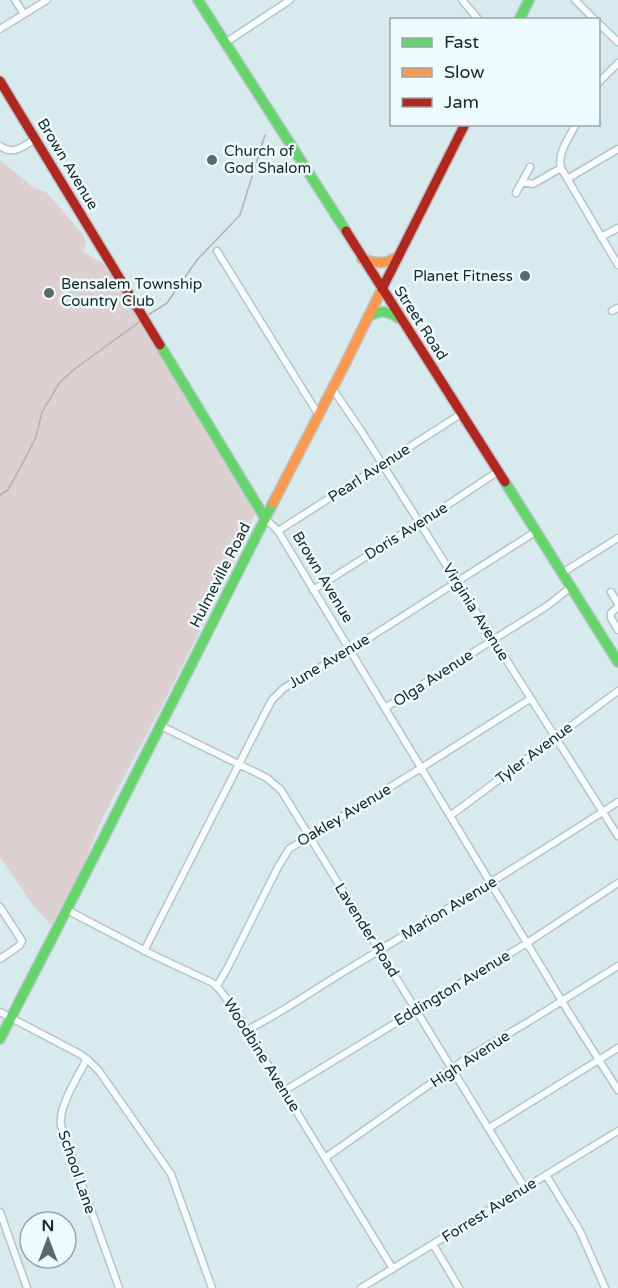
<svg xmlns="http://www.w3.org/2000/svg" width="618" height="1288" font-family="'Varela Round',sans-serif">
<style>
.green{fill:#dcd0d1}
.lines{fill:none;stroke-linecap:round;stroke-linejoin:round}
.stream{stroke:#c0acad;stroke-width:1.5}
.street-casing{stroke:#b5c5c7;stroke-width:9}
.fast-casing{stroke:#b5c5c7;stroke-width:12}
.slow-casing{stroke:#b5c5c7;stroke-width:12}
.jam-casing{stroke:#b5c5c7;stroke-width:12}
.street{stroke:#f9fcfc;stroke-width:6}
.fast{stroke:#63d668;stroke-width:9}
.slow{stroke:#ff974d;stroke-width:9}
.jam{stroke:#b3261e;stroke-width:9}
.poi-dot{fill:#5b6b6d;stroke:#edfbfd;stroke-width:2}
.labels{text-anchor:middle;stroke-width:5;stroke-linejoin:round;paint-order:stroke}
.poi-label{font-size:15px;fill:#182628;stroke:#edfbfd;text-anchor:start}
.street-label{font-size:15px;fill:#182628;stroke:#edfbfd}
</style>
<rect width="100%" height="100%" fill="#d7ebee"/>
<path class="green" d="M0,160L34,188L46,192L81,232L86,241L83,252L102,263L121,290L256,511L240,551L166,698L103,817L80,873L51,925L35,908L0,857Z"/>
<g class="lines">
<path class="stream" d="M148,315L167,303L197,260L240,215L265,135
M0,495L8,490L27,455L36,437L42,412L60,382L76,368L142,320"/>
<defs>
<path id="street" d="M15,0L24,14
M462,0L479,20
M575,0L595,20
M598,23L618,42
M0,29L47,0
M225,43L290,0
M598,83L618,63
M576,124C569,138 557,153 561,168L618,265
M0,146C13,156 24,146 35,139
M567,179L618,149
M522,182L533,184L561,168
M516,193L530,167
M601,237L618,228
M217,251L318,414
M612,311L618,308
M332,388L362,432L618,836
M265,518L278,531L571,1016L618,1090
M278,531L461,414
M562,573L618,538
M313,590L437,512L497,472
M611,592L618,604
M618,607L611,613V618L618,630
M385,708L547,606L571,587
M161,726L267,778L281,790L525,1188
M450,816L618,691
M0,907L22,941L19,946L0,959
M67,910L155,956L213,983L219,989L230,1003L393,1269
M144,951L266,711L272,700L284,688L350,650L535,532
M217,986L228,967L278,867L289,849L421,768L530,699
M0,1012L78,1053L87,1059L99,1071L171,1174L212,1288
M247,1030C281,1013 312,991 345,971C437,916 528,860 618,802
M87,1059C78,1076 58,1107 61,1126L119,1288
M284,1091L527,943L618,883
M489,1128L618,1048
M325,1158L467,1058L528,1022L618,966
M546,1175L580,1231L605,1288
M0,1212L27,1288
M433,1244L459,1288
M361,1288L618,1131"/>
<path id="fast" d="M198,0L346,231
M519,20L529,0
M368,317C380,309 389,311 400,319
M160,345L265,518
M505,482L618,662
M0,1039L97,851L273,503"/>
<path id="slow" d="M362,259C375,263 385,265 397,257
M273,503L343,368L382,289"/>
<path id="jam" d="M0,81L160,345
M346,231L505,482
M382,289L465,124"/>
</defs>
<use href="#street" class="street-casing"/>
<use href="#fast" class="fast-casing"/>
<use href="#slow" class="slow-casing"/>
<use href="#jam" class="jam-casing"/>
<use href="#street" class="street"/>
<use href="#fast" class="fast"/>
<use href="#slow" class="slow"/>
<use href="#jam" class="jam"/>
</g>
<g class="poi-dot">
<circle cx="212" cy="160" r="6"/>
<circle cx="525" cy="276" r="6"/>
<circle cx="49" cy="293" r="6"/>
</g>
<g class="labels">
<g class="poi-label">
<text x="224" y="156">Church of<tspan x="224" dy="17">God Shalom</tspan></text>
<text x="513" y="281" text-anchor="end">Planet Fitness</text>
<text x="61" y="289">Bensalem Township<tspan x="61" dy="17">Country Club</tspan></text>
</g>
<g class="street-label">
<text transform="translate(68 164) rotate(59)" y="5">Brown Avenue</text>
<text transform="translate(421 323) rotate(57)" y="5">Street Road</text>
<text transform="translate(369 473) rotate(-33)" y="5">Pearl Avenue</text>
<text transform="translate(406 531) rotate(-32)" y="5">Doris Avenue</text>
<text transform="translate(220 575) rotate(-63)" y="5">Hulmeville Road</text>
<text transform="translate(323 577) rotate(59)" y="5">Brown Avenue</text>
<text transform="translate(476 612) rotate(58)" y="5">Virginia Avenue</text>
<text transform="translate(329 661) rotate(-31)" y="5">June Avenue</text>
<text transform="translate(433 678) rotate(-33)" y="5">Olga Avenue</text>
<text transform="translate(534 753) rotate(-37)" y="5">Tyler Avenue</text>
<text transform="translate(344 815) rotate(-31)" y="5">Oakley Avenue</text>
<text transform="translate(449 908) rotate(-31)" y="5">Marion Avenue</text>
<text transform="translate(367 930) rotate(58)" y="5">Lavender Road</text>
<text transform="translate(452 988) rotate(-31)" y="5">Eddington Avenue</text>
<text transform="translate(262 1055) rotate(58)" y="5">Woodbine Avenue</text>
<text transform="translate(470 1059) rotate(-33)" y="5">High Avenue</text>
<text transform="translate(77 1172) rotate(71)" y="5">School Lane</text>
<text transform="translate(489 1210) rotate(-32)" y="5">Forrest Avenue</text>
</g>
</g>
<rect x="390" y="18" width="210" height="108" fill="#edfbfd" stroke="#98a6a8" stroke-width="1.5"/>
<rect x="402" y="38" width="30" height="9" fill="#63d668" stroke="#98a6a8" stroke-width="1.5"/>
<text x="444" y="48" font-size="18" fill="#182628">Fast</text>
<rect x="402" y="68" width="30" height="9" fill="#ff974d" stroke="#98a6a8" stroke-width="1.5"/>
<text x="444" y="78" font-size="18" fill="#182628">Slow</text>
<rect x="402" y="98" width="30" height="9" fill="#b3261e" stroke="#98a6a8" stroke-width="1.5"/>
<text x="444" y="108" font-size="18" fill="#182628">Jam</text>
<g transform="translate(48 1240)"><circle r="28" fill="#edfbfd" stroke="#98a6a8" stroke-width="1.5"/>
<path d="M0-4.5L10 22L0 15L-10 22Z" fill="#5b6b6d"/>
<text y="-9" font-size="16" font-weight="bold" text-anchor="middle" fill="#182628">N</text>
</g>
</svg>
